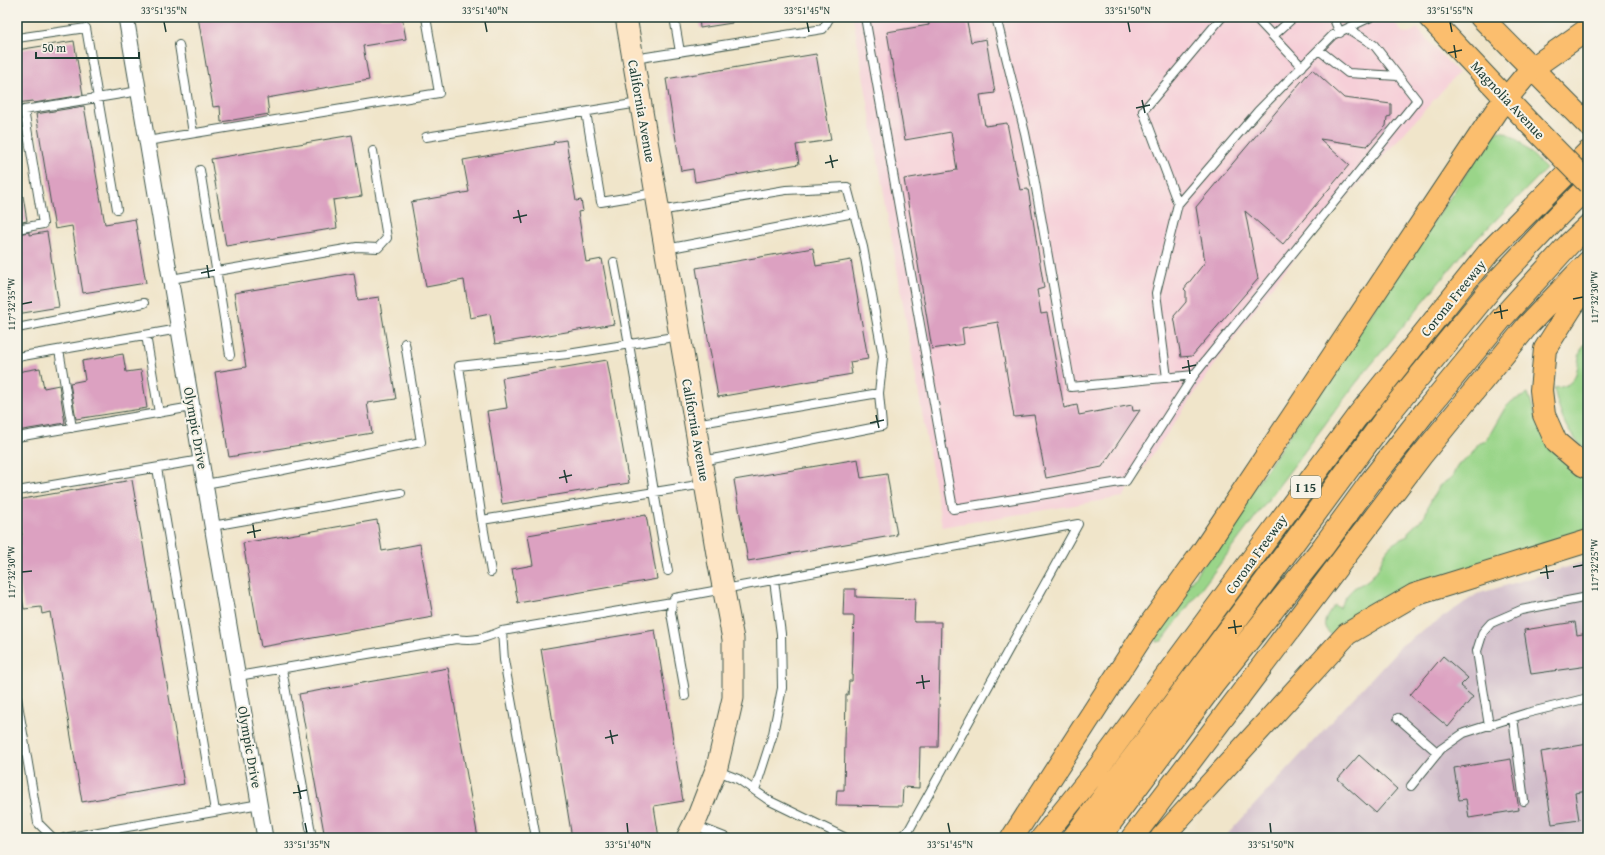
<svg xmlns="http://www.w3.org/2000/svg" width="1605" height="855" font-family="'Gentium Book Plus',serif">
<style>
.built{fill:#f6cfd8}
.industrial{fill:#d1bdca}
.green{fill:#9ad589;stroke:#5c895e}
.building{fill:#dca1c1}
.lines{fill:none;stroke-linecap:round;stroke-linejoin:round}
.lane-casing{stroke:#3e564a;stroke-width:10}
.street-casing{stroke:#3e564a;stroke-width:17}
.secondary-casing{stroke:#3e564a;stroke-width:23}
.primary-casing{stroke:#3e564a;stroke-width:24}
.highway-casing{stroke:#3e564a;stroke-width:24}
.lane{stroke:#fff;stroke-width:8}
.street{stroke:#fff;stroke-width:15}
.secondary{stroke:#fde5c5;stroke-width:21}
.primary{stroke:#fbbe6e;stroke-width:22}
.highway{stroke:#fbbe6e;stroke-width:22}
.primary-bridge-casing{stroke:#3e564a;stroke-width:24;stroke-linecap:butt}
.primary-bridge{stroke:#fbbe6e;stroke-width:22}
.ticks{fill:none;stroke:#1f3d34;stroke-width:1.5}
.labels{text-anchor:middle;stroke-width:4;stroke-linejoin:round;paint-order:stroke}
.shield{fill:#f7f3e8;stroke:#60746a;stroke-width:1}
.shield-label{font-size:13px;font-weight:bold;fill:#1f3d34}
.street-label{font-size:14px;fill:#1f3d34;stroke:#f7f3e8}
.neatline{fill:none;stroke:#1f3d34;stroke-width:1.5}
.ticks-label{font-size:10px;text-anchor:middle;fill:#1f3d34}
</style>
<rect width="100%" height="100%" fill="#f7f3e8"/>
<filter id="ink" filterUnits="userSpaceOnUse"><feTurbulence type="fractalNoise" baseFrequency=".025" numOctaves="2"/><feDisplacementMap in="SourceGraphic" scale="8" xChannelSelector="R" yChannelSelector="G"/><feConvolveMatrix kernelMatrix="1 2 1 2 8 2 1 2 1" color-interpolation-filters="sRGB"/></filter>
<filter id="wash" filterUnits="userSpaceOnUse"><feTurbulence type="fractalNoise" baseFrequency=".012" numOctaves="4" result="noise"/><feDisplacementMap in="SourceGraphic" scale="16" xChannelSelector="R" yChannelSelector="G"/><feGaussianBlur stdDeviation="0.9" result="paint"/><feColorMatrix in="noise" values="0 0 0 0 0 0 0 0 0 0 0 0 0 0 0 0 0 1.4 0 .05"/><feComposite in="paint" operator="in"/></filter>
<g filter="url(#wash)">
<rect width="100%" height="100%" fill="#f0e5ca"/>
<path class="built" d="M853,17H1390L1403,33L1412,32L1417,28L1458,73L1327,219L1268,291L1216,363L1123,497L942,527Z"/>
<path class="industrial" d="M1588,561V838H1224L1402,645L1477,594Z"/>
<path class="green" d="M1499,131C1515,132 1535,158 1546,169L1465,251L1356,383L1162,641L1156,642L1155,635L1492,135Z
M1588,342V450C1566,437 1559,411 1554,388C1589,386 1570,351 1588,342Z
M1528,394L1540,428L1588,476V531C1552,542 1516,553 1480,565C1428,581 1374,596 1334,636C1317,627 1327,616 1335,605L1339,608C1343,601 1348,593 1354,588C1361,584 1367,582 1372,576C1379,570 1380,563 1384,555C1388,545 1398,540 1408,536V532L1425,516L1428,506L1439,486L1452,477L1458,464L1471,455L1478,444L1486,441L1505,408L1512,401Z"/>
<g id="blocks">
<path class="building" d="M198,17H402L406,39L363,46L369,80L267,98L269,114L221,122L220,106L213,107Z
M699,17H731L732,23L700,28Z
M928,17H966L971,42L986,39L995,93L980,95L985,126L1007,123L1020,190L1028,189L1044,288L1037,290L1041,314L1047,313L1064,408L1077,405L1079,415L1132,405L1133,411L1140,410L1102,467L1046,478L1034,415L1014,417L998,322L962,328L964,344L932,349L904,179L957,170L951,132L905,140L887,32L929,25Z
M74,41L83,95L34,103L33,101L17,103V50Z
M816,54L831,140L796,145L799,164L695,182L693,169L681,171L666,79Z
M1312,69L1344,98L1391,104V116L1387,117L1386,126L1367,146L1320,139L1349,165L1283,244L1245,211L1258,279L1192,356L1181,357L1174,316L1186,302V291L1184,289L1205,262L1196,207Z
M84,106L105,224L135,219L146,283L83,293L72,226L55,229L36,114Z
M352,135L362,196L333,200L337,228L226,246L211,159Z
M566,140L576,201L581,200L583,211L578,212L586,262L602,259L614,324L495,344L490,314L470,318L464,280L426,287L411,202L469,192L463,160L554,144L553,142Z
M23,196L27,221L17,223V197Z
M29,232V235L47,232L59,307L17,314V234Z
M813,248L816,266L851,260L868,359L850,362L852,374L718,397L696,268Z
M354,273L358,300L379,297L396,399L367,403L372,433L229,457L215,372L246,367L234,293Z
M123,354L126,372L141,370L147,408L76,419L70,383L85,380L82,361Z
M607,360L629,483L502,504L487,411L507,408L502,378Z
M40,368L44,388L59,385L65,423L17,431V372Z
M858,459L861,478L887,474L897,535L748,561L734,480Z
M132,480L184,784L82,802L50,612L42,614L41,607L24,609L17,568V536L22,535L17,500Z
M646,515L657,579L518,603L512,569L533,565L528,535Z
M377,520L382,551L420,544L433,617L261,647L243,543Z
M844,589H856V597L915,599L914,622H941L938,747H920L919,788L903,787L902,806L836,805L837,790H844L846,695H848L849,681H852L854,616H843Z
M1575,622L1577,635L1588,633V666L1531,674L1524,630Z
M655,630L683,801L654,806L659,838H572L541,649Z
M1443,656L1468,678L1460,686L1473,697L1448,727L1410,695Z
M448,668L478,838H325L299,694Z
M1588,744V791L1575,793L1579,820L1552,824L1541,752Z
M1359,755L1397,789L1376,813L1338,779Z
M1511,759L1519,810L1469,818L1466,799L1459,800L1454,768Z"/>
</g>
</g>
<g filter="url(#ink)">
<use href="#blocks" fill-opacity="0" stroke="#3e564a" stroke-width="1"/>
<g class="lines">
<defs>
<path id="lane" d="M674,17L680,52
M865,17L953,509L1126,481L1194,375
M996,17L1025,133L1034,177L1071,387L1194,375L1417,100L1374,45L1348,29
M1255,17L1302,67
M1333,17L1340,33
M1273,36L1294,17
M17,38L86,28L117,209
M179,45L193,133
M1319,50L1348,73L1398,76
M634,59L823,29L830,17
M586,112L601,202L655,193
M426,137L639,103
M147,141L439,93L426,17
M200,170L230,355
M1178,204L1143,111L1222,17
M659,211L786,190L847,187L863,247L883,356L879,393L695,424
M17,229L43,224L24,110L139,91
M666,249L854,213
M614,262C634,365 649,468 668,571
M171,279L357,247L378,248L387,238L373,151
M17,328L144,303
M146,335L159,413
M680,336L568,354L459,366L482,520L704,484
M59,350L72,428
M17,357L179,329
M1167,378L1156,293L1178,204L1258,111L1333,35L1371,17
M17,437L192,407
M702,461L882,426L879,393
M157,468L215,811
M205,484L278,471L421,442L405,343
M17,491L201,460
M482,520L491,572
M212,526L401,493
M282,669L312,838
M238,676L456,639C475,642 485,638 502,631
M685,696L684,686L671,613L672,602L675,598L1078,524L909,830L899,838
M17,698L38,823L53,838
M1398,718L1438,753
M1513,718L1524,801
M1489,726L1477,651L1483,632L1491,623L1521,610L1588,597
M715,770L738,779L770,801L846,838
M1411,786L1441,749L1464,733L1527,713L1588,698
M755,790L773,734L782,688L781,634L774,580
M694,825L727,838
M64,838L260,804
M536,838L504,660L502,631L672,602"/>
<path id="street" d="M126,17L265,838"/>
<path id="secondary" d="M626,17L718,560L733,639V698L717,767L698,816L687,838"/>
<path id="primary" d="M1429,17L1530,124
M1481,17L1588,125"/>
<path id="highway" d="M1588,287L1573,305L1545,349L1541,390L1544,415L1556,442L1583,465L1588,467
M1012,838L1148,627L1203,551L1496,111L1531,69L1588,29
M1042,838L1092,776L1356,418L1489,252L1588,152
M1073,838L1278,564L1391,411L1498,280L1558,216L1588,186
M1099,838L1213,685L1323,547L1371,481L1428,408L1501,319L1570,243L1588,226
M1132,838L1421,456L1528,325L1588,262
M1161,838L1347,634L1414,595L1588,541"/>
</defs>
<use href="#lane" class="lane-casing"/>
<use href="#street" class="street-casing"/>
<use href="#secondary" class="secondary-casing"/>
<use href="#primary" class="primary-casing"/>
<use href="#highway" class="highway-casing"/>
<use href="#lane" class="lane"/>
<use href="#street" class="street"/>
<use href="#secondary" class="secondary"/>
<use href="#primary" class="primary"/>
<use href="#highway" class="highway"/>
<defs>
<path id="primary-bridge" d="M1530,124L1588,183"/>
</defs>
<use href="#primary-bridge" class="primary-bridge-casing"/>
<use href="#primary-bridge" class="primary-bridge"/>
</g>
</g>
<path class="ticks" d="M164,22L166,32M485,22L487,32M807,22L809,32M1128,22L1130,32M1450,22L1452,32M1454,45L1456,58M1448,53L1462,50M1142,100L1145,113M1136,108L1150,105M830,155L833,168M825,163L838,160M518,210L521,223M513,218L527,215M207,265L209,278M201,273L215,270M1573,299L1583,297M22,304L32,302M1500,305L1502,319M1494,313L1508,310M1188,360L1190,374M1182,368L1196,365M876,415L879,428M870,423L884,420M564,470L567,483M559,478L572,475M253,525L255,538M247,533L261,530M1546,565L1548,579M1573,567L1583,565M22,572L32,571M1540,573L1554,571M1234,620L1236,634M1228,628L1242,626M922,675L924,689M916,683L930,681M610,730L613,744M605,738L618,735M298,785L301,799M293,793L307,790M305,823L307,833M627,823L628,833M948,823L950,833M1270,823L1271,833"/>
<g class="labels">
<rect class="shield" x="1291" y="476" width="30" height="22" rx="3"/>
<g class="shield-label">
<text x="1306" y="492">I 15</text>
</g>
<g class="street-label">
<text transform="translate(1508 100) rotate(47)" y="5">Magnolia Avenue</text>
<text transform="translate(642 111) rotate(80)" y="5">California Avenue</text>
<text transform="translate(1453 298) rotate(-51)" y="5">Corona Freeway</text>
<text transform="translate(196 428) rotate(80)" y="5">Olympic Drive</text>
<text transform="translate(696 430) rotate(80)" y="5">California Avenue</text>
<text transform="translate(1256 554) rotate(-54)" y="5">Corona Freeway</text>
<text transform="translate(250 747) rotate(80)" y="5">Olympic Drive</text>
</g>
</g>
<rect width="1605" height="855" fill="none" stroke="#f7f3e8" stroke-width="44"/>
<path d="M36 52v6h103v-6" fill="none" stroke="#1f3d34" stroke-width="2"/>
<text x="42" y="52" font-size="12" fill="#1f3d34" stroke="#f7f3e8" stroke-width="3" paint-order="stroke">50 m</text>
<rect x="22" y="22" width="1561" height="811" class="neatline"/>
<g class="ticks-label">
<text x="164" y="14">33°51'35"N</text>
<text x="485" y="14">33°51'40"N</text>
<text x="807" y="14">33°51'45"N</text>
<text x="1128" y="14">33°51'50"N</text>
<text x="1450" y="14">33°51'55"N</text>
<text transform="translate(1594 297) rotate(-90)" y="4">117°32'30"W</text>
<text transform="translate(11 304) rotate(-90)" y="4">117°32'35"W</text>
<text transform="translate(1594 565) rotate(-90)" y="4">117°32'25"W</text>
<text transform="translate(11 572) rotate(-90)" y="4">117°32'30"W</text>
<text x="307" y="848">33°51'35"N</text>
<text x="628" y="848">33°51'40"N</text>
<text x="950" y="848">33°51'45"N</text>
<text x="1271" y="848">33°51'50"N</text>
</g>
</svg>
